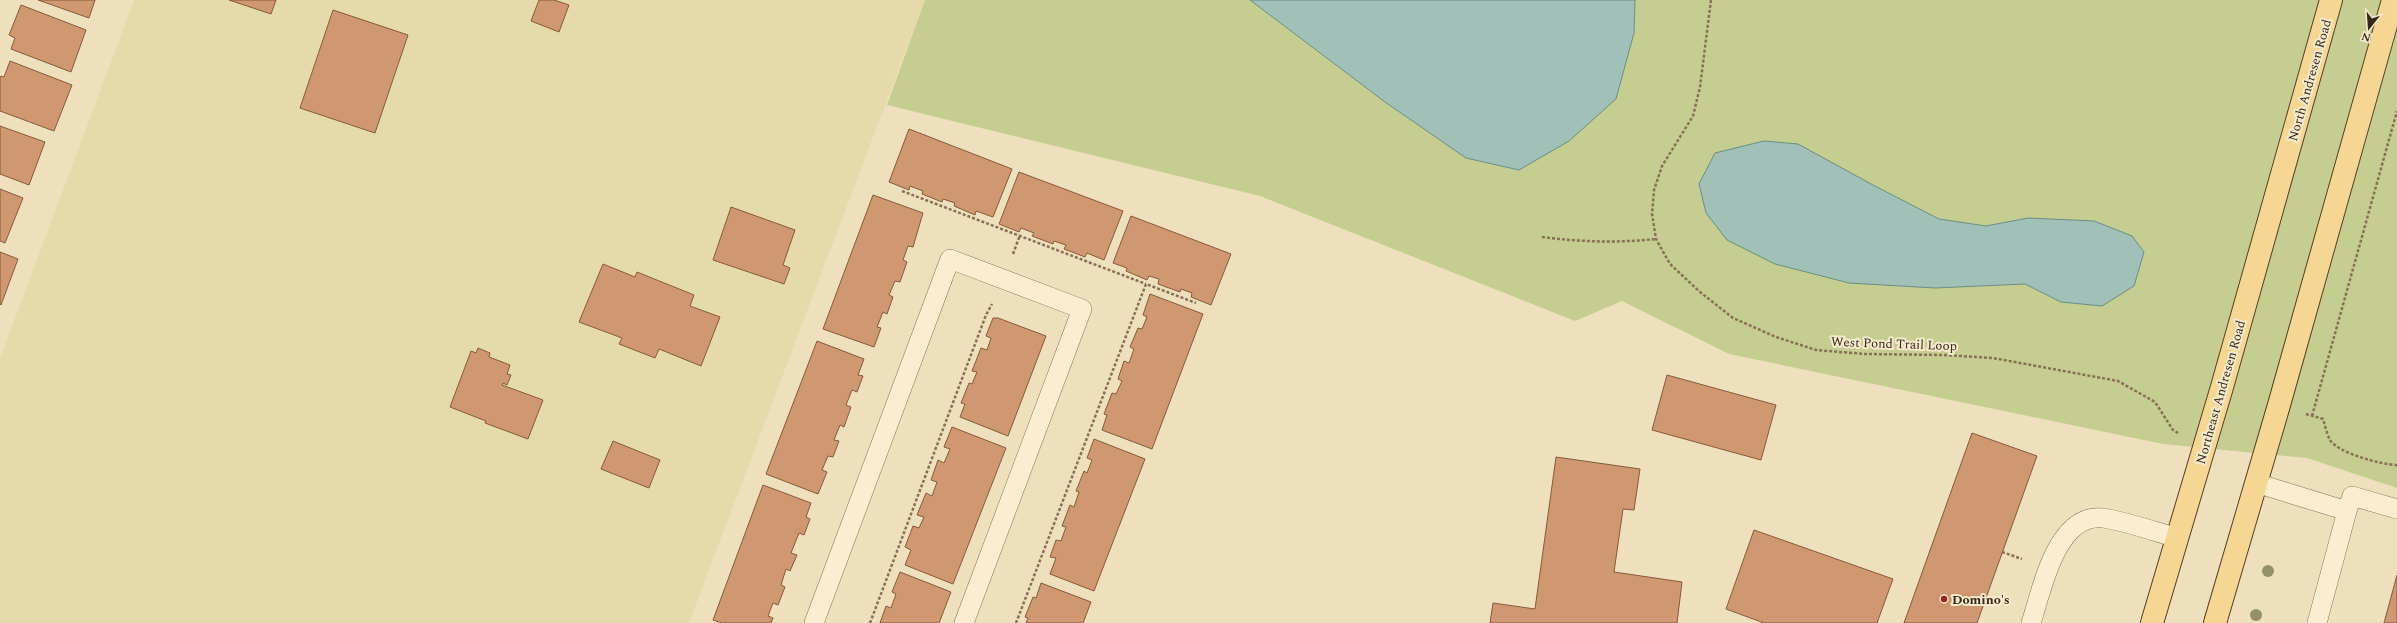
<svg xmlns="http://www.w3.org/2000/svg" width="2397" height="623" font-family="Spectral,serif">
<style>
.farmland{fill:#e5dbaa}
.green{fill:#c6cd91;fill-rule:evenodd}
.water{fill:#a1c0b7;stroke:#688e85}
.building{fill:#cf9871;stroke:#87593b}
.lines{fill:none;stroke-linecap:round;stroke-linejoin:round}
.lane-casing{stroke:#877056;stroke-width:20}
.primary-casing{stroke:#553e2a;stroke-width:24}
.path{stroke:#877056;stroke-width:2.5;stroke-dasharray:3 2;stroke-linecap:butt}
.lane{stroke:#faedd0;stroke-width:19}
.primary{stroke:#f5d692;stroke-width:22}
.tree{fill:#939267}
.poi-dot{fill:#992424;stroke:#f6eacd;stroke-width:1.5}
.labels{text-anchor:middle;stroke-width:4;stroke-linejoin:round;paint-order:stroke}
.street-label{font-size:13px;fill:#36281b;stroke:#f6eacd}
.poi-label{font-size:13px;font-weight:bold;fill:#36281b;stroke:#f6eacd;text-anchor:start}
</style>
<rect width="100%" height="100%" fill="#efe0bd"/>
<path class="farmland" d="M134,0H925L689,623H0V358Z"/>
<path class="green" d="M925,0H1250L1385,102L1466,158L1519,170L1634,33L1635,0H2397V488L2307,458L2163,444L1729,354L1622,301L1575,321L1260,196L887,105ZM1873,185L1939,219L1986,226L2028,218L2061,302L2025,284L1935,288Z"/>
<path class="water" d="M1250,0H1635L1634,33L1616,99L1569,141L1519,170L1466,158L1385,102Z
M1764,141L1798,144L1873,185L1939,219L1986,226L2028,218L2094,221L2132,236L2144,252L2134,286L2102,306L2061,302L2025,284L1935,288L1849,283L1775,264L1727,240L1706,213L1699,184L1715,153Z"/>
<path class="building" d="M38,0H95L89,18Z
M229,0H276L271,14Z
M539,0H554L569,5L559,32L531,21Z
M21,5L86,30L71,72L11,49L15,38L9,35Z
M333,10L408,35L375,133L300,108Z
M10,61L72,85L54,131L0,111V78L1,76L4,77Z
M0,126L45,142L29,185L0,174Z
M909,129L1012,169L993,217L976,211L975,215L954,206L955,203L943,199L942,202L922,194L923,191L910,186L909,190L889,182Z
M1019,172L1123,211L1104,260L1087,253L1085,257L1064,249L1066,245L1054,241L1053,244L1032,236L1034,233L1021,228L1019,232L999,224Z
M0,189L23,198L5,243L0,241Z
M873,195L923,213L913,247L908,246L903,260L907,262L900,282L895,281L889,295L893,297L887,314L883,312L877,327L881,328L874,347L823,329Z
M731,207L795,230L783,265L790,268L784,284L713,260Z
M1131,216L1231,254L1211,305L1191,297L1192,293L1181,289L1180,292L1158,284L1159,279L1149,276L1147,280L1126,271L1127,268L1113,263Z
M0,252L18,259L1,305L0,304Z
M603,264L635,277L637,272L694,295L690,306L720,317L701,366L659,349L655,358L619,344L622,338L579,322Z
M1150,294L1203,314L1152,449L1102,430L1107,415L1104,414L1112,393L1116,394L1122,381L1118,379L1124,361L1129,363L1134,349L1130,347L1138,328L1142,329L1147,317L1143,315Z
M993,318H998L1046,336L1008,436L960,417L965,404L961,403L969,383L972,384L977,372L972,371L981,348L987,350L991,338L986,336Z
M817,341L864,359L858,375L863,376L857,392L852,390L846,405L851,407L844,427L840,425L834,440L839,441L833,457L828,456L822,470L827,472L818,494L766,474Z
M478,348L490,353L489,357L510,365L507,374L511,375L507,385L503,383L502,385L543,400L528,439L485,423L486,421L450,407L471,351L476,353Z
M1667,375L1776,405L1761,460L1652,430Z
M952,427L1006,448L953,584L905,565L911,550L905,547L913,526L919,528L924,517L917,515L926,493L932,496L937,482L931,480L938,460L944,463L950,449L944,447Z
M1972,433L2037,456L1977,623H1904Z
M1094,439L1145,459L1094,591L1050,574L1056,558L1050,557L1056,540L1061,541L1066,527L1062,526L1070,505L1074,507L1079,492L1076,491L1084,471L1087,473L1092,460L1087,458Z
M613,441L660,460L649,488L601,469Z
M1556,457L1640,469L1634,510L1623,509L1614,572L1682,582L1677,623H1490L1493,603L1535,609Z
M763,485L811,503L806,517L810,519L804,535L799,533L791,553L797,555L790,571L786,569L781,585L785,587L778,605L773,603L768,616L773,618L771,623H722L713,620Z
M1754,530L1893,579L1877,623H1764L1726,609Z
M900,572L951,592L939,623H880L886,606L891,608L896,594L892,592Z
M2397,575V623H2384Z
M1041,583L1091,602L1083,623H1026L1028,618L1025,617L1033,597L1036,598Z"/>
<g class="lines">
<defs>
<path id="lane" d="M2256,483L2347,511L2317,623
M2347,511L2352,496L2397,509
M814,623L950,259L1082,309L964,623
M2031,623C2042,590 2056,513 2103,518C2128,522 2153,531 2177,538"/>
<path id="primary" d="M2152,623L2222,387L2331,0
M2215,623L2279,405L2393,0"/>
</defs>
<use href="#lane" class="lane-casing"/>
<use href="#primary" class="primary-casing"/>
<path class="path" d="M1711,0L1700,87L1693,116L1662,166L1654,190L1652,214L1656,239L1670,264L1700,292L1733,318L1776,337L1816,350L1865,354L1944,355L1993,358L2118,381L2155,402L2173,430L2178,433
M902,191L1146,284
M1542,237C1581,242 1618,243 1656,239
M1013,254L1020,235
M2306,414L2323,419C2325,426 2327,434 2330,440C2338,453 2382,465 2397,465
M2312,416L2397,111
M2002,552L2022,559
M870,623L986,315L992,304
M1016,623L1146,284L1196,303"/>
<use href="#lane" class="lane"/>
<use href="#primary" class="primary"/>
</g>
<g class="tree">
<circle cx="2268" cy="571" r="6"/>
<circle cx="2256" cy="615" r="6"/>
</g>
<circle class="poi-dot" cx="1944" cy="599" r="4"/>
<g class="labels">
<g class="street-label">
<text transform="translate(2309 80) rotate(-74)" y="5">North Andresen Road</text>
<text transform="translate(1894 343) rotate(2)" y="5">West Pond Trail Loop</text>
<text transform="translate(2220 392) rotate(-74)" y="5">Northeast Andresen Road</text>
</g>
<g class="poi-label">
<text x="1952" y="604">Domino's</text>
</g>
</g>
<g transform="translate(2369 28) rotate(197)" stroke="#f6eacd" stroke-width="3" paint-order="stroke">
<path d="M0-3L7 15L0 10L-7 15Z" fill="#36281b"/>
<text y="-6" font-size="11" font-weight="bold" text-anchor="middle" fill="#36281b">N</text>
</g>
</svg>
